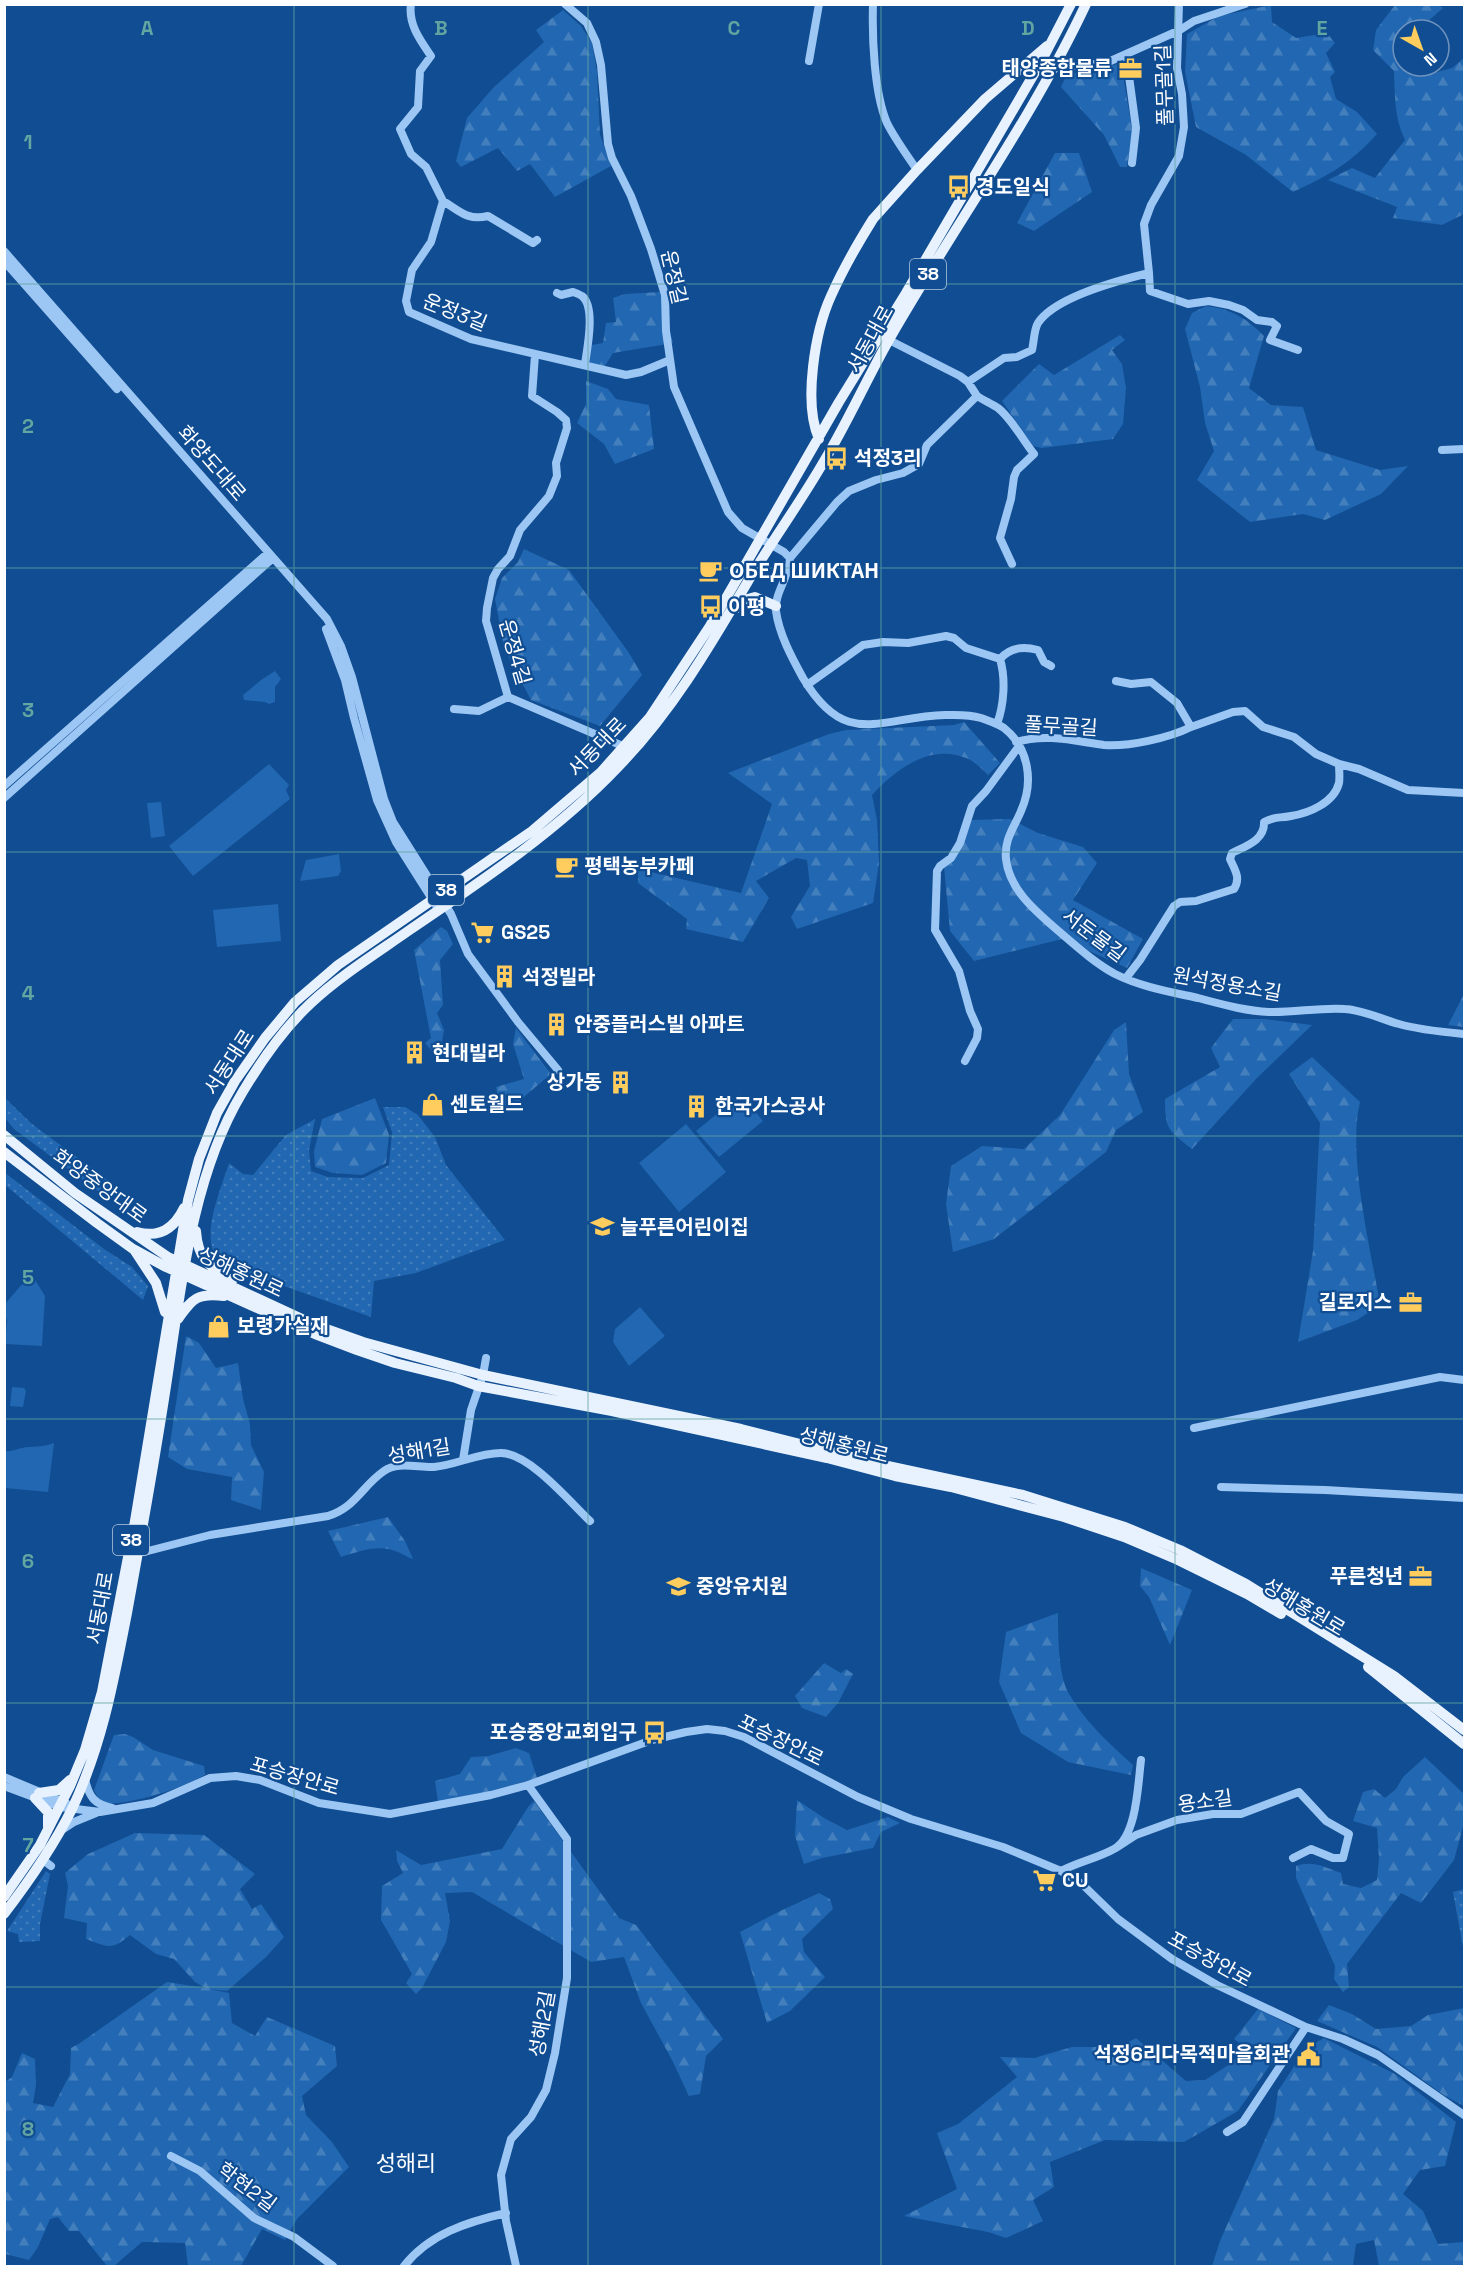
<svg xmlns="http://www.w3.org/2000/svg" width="1469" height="2271" font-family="'Space Grotesk','Noto Sans KR',sans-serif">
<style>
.grass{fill:url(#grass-dots)}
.forest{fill:url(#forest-firs)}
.park{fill:#2267b1}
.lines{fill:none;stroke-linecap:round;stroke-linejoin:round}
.minor{stroke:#9cc6f3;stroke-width:8}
.major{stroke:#e8f2ff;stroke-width:10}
.grid{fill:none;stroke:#63a6a1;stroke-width:1.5;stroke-opacity:0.55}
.labels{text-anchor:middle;stroke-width:4.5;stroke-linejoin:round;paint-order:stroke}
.shield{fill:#104d92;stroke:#b7cade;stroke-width:1.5}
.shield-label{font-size:18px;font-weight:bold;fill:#fff}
.poi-label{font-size:20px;font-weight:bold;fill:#fff;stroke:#104d92;text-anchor:start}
.street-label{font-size:20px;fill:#fff;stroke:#104d92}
.quarter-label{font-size:22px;fill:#fff;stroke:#104d92}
.grid-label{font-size:20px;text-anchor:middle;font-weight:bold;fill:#63a6a1;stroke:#104d92;stroke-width:4.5;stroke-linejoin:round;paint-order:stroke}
</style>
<defs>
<pattern id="grass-dots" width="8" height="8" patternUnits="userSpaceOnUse" patternTransform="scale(1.5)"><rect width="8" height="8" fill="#2267b1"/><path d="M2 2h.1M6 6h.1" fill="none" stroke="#437ebd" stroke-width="1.8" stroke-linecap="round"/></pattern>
<pattern id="forest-firs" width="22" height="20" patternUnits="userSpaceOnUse" patternTransform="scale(1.5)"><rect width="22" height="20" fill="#2267b1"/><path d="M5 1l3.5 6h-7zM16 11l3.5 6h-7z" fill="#437ebd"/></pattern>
</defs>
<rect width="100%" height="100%" fill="#104d92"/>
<path class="grass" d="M4,1097L32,1124L109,1181L106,1194L96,1190L14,1129L5,1118Z
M383,1107H405L418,1115L435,1137L446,1165L505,1240L416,1273L374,1281L371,1317L256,1276L216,1257C201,1233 221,1189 229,1163L243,1174L253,1175L286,1135L315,1119L309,1150L311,1171L328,1177L363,1178L389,1165L392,1132Z
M4,1172L104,1249L132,1267L148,1286L143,1300L5,1185Z
M46,1871L50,1874L40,1924V1941L19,1942L18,1934L7,1931Z
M1464,1889V1953L1453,1892Z"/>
<path class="forest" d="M1271,5L1272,22L1296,38L1327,33L1335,43L1326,53L1335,72L1330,77L1336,99L1357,112L1377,134C1351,163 1328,176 1293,192L1246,155L1196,127L1185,72L1187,34L1219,16Z
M1395,5H1439L1443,8L1418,30H1403V66H1433L1437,72L1452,68L1464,58V214L1442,225L1393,218L1397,207L1328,180L1352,168L1375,178L1405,140C1394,118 1395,95 1394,71L1373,50L1376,30Z
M563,10L581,26L592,43L597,72L600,135L611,166L555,197L530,164L517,171L498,148L461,167L456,161L467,118L493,88L544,42L536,30Z
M1121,63L1132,129L1127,167H1120L1104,135L1061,87L1067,74L1100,69Z
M1055,153H1079L1092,192L1034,231L1017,223Z
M660,292L673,343L613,353L605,366L588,363L592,345L603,343L606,323L616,322L613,298L625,294Z
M1206,306C1230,308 1248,319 1264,336L1249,388L1271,405L1303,407L1316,450L1380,470L1408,466L1381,494L1325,520L1303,514L1250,522L1197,480L1214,451L1205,423L1200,387L1185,329L1192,313Z
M1120,335L1125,340L1112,350L1122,364L1126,388L1123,424L1113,439L1042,448L1033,446L1002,401L1039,364L1054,375Z
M586,381L608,389L616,399L649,405L654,449L615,464L604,444L577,423L586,404Z
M524,549L569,570L629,653L642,675L600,726L531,700L504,648L495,599L502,578L518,562Z
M964,722L1000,763L988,775C982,769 974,761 966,758C930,743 895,770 872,795L877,820L879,863L873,903L797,929L791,917L810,886L807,860L796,858L756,881L769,898L743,942L686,929L687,919L638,883V869L741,893L772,804L728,773L829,734L846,730L954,725Z
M1010,819L1038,833L1083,847L1097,863L1073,900L1143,939L1127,968L1062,939L974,961L950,931L944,867L970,820Z
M441,927L447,931L453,944L440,960L443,1005L437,1013L444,1030L439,1059L425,1043L431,1038L414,950Z
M1464,994V1027L1448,1025Z
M1233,1019H1265L1312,1025L1257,1078L1192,1149C1168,1130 1165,1130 1165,1099L1220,1067L1211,1048Z
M1126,1022L1129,1074L1143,1112L1116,1130L1106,1152L994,1239L953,1252L946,1204L951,1166L982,1146L1024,1149L1060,1115L1114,1030Z
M516,1028L551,1074L507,1111L501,1113L496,1087L524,1079L513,1044Z
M1312,1057L1360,1102C1347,1155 1371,1249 1380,1305L1357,1320L1298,1342L1313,1251L1320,1123L1289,1074Z
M375,1098L389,1135L386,1163L362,1175L333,1173L315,1167L314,1151L322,1119Z
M186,1336L199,1343L216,1368L238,1363L243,1399L250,1424L251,1445L264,1472L261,1510L231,1500L232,1477L187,1469L168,1457Z
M388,1517L405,1541L413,1559C406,1557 402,1553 395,1551C378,1544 357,1552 341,1557L328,1531Z
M1141,1568L1192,1590L1170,1645L1149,1597L1140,1586Z
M1058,1613C1058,1634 1058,1673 1068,1692C1084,1721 1109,1743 1133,1765L1131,1775L1068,1762L1021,1733L999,1682L1006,1632Z
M824,1663L841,1673L846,1669L853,1674L838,1703L826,1717L802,1708L795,1696Z
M125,1734L133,1737L153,1750L204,1766L205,1774C192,1786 123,1807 106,1803C99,1801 97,1796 94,1790L114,1735Z
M516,1748L529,1753L537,1778L484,1794L438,1803L435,1781L460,1774L471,1757L488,1756Z
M1425,1757L1464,1794V1823L1454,1860L1421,1903L1401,1893L1347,1964L1349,1987L1343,1992L1334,1979L1335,1966L1296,1878V1866C1312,1860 1325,1867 1341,1873L1343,1884L1361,1888L1377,1880L1379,1859L1377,1828L1353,1821L1363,1792L1374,1789L1385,1798L1396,1789L1403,1777Z
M797,1800L824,1818L847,1830L888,1817L900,1823L881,1832L873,1848L822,1858L804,1864L795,1836Z
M534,1801L619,1918L636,1925L723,2039L706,2056L700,2094L689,2096L672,2060L641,2003L624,1957L591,1962L472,1892L445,1893L450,1921L446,1942L422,1988L416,1994L406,1983L412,1974L381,1920L382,1886L403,1873L397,1861L396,1850L421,1865L502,1849L528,1807Z
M135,1833L204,1835L255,1874L240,1889L252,1909L261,1904L284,1937L266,1957L227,1991L209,1989L229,1993L232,2023L255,2036L267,2017L335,2046L337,2066L302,2096L306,2115L332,2142L349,2167L297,2219L285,2240L262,2229L241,2266H188L185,2243L142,2242L114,2266H107L79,2231H69L58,2217L50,2219L38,2247L29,2260L5,2254V2082L12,2077L22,2053L35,2059L36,2085L33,2103L53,2107L70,2074L71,2048L80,2043L167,1982L205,1988L195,1982L174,1959L156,1954L130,1935C111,1951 108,1947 86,1939L87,1923L64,1918L68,1886L65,1873L88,1854Z
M819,1893L830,1899L833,1909L802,1939L804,1952L825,1977L790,2011L767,2023L740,1932L778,1912Z
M1329,2005L1352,2014L1376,2029L1411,2026L1428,2015L1464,2008V2106L1445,2096L1377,2047L1317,2021Z
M1258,2009L1296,2028L1238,2111L1184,2142L1105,2140L1050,2162L1054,2187L1033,2200L1043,2221L1006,2238L988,2232L904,2216L957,2189L937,2133L958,2124L1017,2077L1000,2057L1034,2058L1072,2047H1119L1136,2038L1186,2081L1205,2080L1230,2064L1246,2048L1234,2039Z
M1324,2038L1395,2074L1456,2122L1445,2166L1420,2170L1403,2194L1423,2211L1438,2244L1464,2242V2266H1379L1374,2240L1356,2244L1353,2266H1212L1220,2241L1274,2119L1278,2091L1306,2048Z"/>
<path class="park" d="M275,671L281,679L275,687V702L269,704L265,702L244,700L243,695L261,680Z
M269,764L289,785L286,790L290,799L193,876L169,846Z
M161,802L165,836L151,838L147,803Z
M339,854L341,871L338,876L300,881L306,860Z
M278,904L281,941L217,947L213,910Z
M741,1094L763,1121L719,1157L696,1131Z
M686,1124L726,1172L679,1212L639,1163Z
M32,1275L45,1296L42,1346L5,1344L7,1320L5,1315V1304L29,1276Z
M640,1307L665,1336L629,1366L613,1342L615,1329Z
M12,1387L24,1388L26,1391L23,1407L10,1406Z
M54,1443L48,1492L5,1488V1451C14,1452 20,1447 29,1447C41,1446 42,1447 54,1443Z"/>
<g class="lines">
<path class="minor" d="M411,4C408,24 420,40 431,56L420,71L418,107L400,129L411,154L426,167L443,201L431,242L412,270L406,301L409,312L471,339L626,375L641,372L670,360
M565,4L587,23L596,42L601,65L608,144L612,158L631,196L651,249L665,295L666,331L674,387L728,512L742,528L784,552L790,558C790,576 774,593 776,611C779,634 792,658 803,678C846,750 879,717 945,715C958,715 968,714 981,718C989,721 997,723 1004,728C1029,748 1034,782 1021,811C1014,828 1004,839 1006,859C1009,888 1033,909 1055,928C1074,944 1093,962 1115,974C1141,987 1171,992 1198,998C1221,1004 1245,1011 1269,1012C1294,1013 1320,1007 1345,1009C1363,1010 1381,1019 1399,1024C1420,1030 1443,1032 1464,1034
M873,4C872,37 874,93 887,123C895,139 907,155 917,170
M1126,54L1136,128L1132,163
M809,61L819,4
M1052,68L1106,63L1180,30L1194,21L1245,4
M443,201C460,211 467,221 488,216L533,243L537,240
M4,251L327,619L341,646L352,677L384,799L393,822L451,914L468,954L518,1022L558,1070
M4,261L117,389
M1149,273L1144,224L1151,205L1179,156L1184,127L1182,94L1177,68L1179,4
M557,293L561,295L573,292C576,293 579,294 582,296C596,307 587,349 585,364
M535,355L532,396L557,412L566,420L567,428L556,463L557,476L549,496L520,530L510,556L498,569L493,578L487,608L486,621L508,697L625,747
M968,382L1004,358L1017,357L1032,350C1034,342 1034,329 1038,323C1055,297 1120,280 1149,273L1150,291L1188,304L1209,301L1229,305L1243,310L1257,320L1272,322L1277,326L1270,340L1298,350
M977,396C983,400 992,404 998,408C1011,418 1023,440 1034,454L1017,470L1014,477L1011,499L1000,538L1012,564
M1442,450L1464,449
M790,558L837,502L849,491L876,480L903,473L919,464L927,445L977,396L968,382L960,376L885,338
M326,629L345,680L354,718L377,800L396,842L439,910
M807,685L863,645L883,642L908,643L946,636L954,638L966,648L1000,659C1010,647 1023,646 1038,650L1044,662L1051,666
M454,709L479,711L508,697
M997,724C1004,705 1006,679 1000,659
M1191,727L1233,712L1245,711L1263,727L1294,737L1316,754L1339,764L1359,769L1408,790L1464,793
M1016,742C1046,733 1075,741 1104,745C1128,747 1169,738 1191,727L1177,703L1151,682L1131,684L1116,681
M4,786L268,553
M4,798L273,558
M1126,978L1140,960L1174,906L1180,902L1196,901L1234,889C1241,878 1235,870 1230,859L1232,853C1246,846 1265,840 1264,822C1279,815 1277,819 1291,816C1309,813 1334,803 1339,783C1340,777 1339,770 1339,764
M965,1061L977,1038L978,1029L970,1011L959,971L935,930L937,871L940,866L951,858L960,843L972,806L986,791L1019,746
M1194,1428L1440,1377L1464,1380
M463,1460L471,1410L483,1375L486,1358
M1221,1487L1325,1490L1464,1498
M139,1551L144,1552L210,1535L328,1516C356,1507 362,1486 384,1471C397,1461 419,1468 434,1467C456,1465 478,1453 501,1453C529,1453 570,1502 590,1521
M4,1777L66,1803
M85,1779C89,1797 94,1804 112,1808
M4,1786L60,1807L100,1812L153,1803L210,1778L236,1776L260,1780L319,1803L390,1814L491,1795L528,1785L652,1740L686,1732L707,1729L725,1731L744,1737L858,1797L911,1819L1003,1847L1061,1871L1082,1884L1118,1919L1172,1959L1217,1985L1306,2027L1343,2039L1378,2055L1464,2115
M62,1830L74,1822L96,1813
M1116,1848L1136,1835L1177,1820L1213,1814H1241L1299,1792L1326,1821L1349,1834L1343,1858H1333L1311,1849L1293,1858
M43,1860L51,1866
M1061,1871C1078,1862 1098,1858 1114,1849C1137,1837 1138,1783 1141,1760
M1227,2132L1243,2122L1306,2027
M171,2156L200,2171L254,2218L294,2237L333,2266
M404,2266C429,2234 467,2222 506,2213
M516,2266L506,2221L501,2175L511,2139L531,2117L546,2090L555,2053L567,1978V1839L528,1785"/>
<path class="major" d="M819,439C803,403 815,331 831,296C843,269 858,243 873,219L917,170L985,99L1047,46
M737,608L744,600L755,597L776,606
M4,1135L75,1193L168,1257L315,1325L363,1342L483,1375L741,1429L883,1465L1023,1495L1125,1527L1180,1550L1246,1584L1394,1676L1464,1730
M4,1152L97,1223L133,1249L166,1267L315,1334L357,1350L395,1363L456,1378L478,1386L612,1411L827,1458L895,1476L951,1487L1064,1517L1124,1537L1178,1560L1247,1594L1281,1614
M196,1231C198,1260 209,1266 232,1281
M137,1232C159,1238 174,1229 184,1208
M135,1251L156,1283L165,1312
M178,1319C193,1298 197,1293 224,1296
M1368,1667L1464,1744
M39,1793L59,1790L70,1780
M35,1798L48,1812V1827
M4,1897L40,1845L70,1786L85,1750L102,1692L135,1521L188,1200L199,1159L217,1113L235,1081L265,1038L295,1002L338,965L532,831L601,772L650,717L710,626L839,402L906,293L1041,62L1071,4
M4,1914C30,1880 53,1847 72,1809C102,1746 114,1680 127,1613C142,1531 157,1449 169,1366C182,1277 195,1171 242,1093C261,1061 283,1029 311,1003C341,975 377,953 411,929C482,881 558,830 617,768C670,714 709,648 747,583C770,544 797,507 820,468C846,426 866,380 890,338C954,226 1031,121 1086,4"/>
</g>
<path class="grid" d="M294,4V2266M588,4V2266M881,4V2266M1175,4V2266M4,284H1464M4,568H1464M4,852H1464M4,1136H1464M4,1419H1464M4,1703H1464M4,1987H1464"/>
<defs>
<symbol id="office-bare" viewBox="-9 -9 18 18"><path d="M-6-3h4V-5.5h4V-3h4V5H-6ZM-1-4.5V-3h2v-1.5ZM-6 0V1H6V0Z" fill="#ffcc5e" stroke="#104d92" stroke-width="2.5" paint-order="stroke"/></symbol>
<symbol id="bus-bare" viewBox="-9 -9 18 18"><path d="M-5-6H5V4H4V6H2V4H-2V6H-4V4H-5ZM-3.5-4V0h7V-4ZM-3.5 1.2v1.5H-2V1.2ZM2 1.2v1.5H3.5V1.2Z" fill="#ffcc5e" stroke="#104d92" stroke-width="2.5" paint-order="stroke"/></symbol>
<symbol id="cafe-bare" viewBox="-9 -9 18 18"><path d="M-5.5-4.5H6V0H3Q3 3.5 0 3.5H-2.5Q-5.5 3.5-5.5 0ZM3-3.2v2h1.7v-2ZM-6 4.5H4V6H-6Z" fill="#ffcc5e" stroke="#104d92" stroke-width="2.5" paint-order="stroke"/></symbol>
<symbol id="supermarket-bare" viewBox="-9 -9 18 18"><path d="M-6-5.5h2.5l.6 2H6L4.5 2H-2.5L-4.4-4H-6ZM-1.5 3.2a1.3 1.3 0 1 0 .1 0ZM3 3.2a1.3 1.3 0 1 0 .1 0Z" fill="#ffcc5e" stroke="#104d92" stroke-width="2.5" paint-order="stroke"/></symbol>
<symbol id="building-bare" viewBox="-9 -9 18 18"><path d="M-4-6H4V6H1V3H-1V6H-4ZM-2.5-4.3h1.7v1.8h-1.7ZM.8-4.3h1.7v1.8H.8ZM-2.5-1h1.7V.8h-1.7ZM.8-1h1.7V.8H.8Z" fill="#ffcc5e" stroke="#104d92" stroke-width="2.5" paint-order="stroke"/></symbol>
<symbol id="shop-bare" viewBox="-9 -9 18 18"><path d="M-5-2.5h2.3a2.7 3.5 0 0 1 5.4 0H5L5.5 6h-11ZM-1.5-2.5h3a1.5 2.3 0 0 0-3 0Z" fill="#ffcc5e" stroke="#104d92" stroke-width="2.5" paint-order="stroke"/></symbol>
<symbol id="school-bare" viewBox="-9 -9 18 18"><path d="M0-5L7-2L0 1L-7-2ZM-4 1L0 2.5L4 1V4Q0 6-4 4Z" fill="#ffcc5e" stroke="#104d92" stroke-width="2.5" paint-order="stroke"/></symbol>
<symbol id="civic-bare" viewBox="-9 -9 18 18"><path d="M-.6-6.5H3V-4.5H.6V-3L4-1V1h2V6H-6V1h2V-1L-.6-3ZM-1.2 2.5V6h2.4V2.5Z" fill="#ffcc5e" stroke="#104d92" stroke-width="2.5" paint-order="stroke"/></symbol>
</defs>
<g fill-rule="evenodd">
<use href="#office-bare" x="1114" y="52" width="33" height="33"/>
<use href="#bus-bare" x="942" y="170" width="33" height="33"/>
<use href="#bus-bare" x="820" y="442" width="33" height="33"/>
<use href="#cafe-bare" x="694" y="554" width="33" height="33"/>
<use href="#bus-bare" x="694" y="590" width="33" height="33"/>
<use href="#cafe-bare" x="550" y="850" width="33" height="33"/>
<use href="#supermarket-bare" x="466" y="916" width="33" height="33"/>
<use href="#building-bare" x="488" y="960" width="33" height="33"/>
<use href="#building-bare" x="540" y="1008" width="33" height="33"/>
<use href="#building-bare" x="398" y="1036" width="33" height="33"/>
<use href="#building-bare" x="604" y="1066" width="33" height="33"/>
<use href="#shop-bare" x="416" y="1088" width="33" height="33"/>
<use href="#building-bare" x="680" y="1090" width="33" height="33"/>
<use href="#school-bare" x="586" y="1210" width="33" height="33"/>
<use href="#office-bare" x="1394" y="1286" width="33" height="33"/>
<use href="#shop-bare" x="202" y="1310" width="33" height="33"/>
<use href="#office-bare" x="1404" y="1560" width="33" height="33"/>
<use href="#school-bare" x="662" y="1570" width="33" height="33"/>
<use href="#bus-bare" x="638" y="1716" width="33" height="33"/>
<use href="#supermarket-bare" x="1028" y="1864" width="33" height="33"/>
<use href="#civic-bare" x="1292" y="2038" width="33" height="33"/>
</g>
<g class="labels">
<g class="shield">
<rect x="910" y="259" width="36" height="30" rx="4.5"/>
<rect x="428" y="875" width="36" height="30" rx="4.5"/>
<rect x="113" y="1525" width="36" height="30" rx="4.5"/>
</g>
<g class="shield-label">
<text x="928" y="280">38</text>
<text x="446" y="896">38</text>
<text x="131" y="1546">38</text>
</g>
<g class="poi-label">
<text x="1112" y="75" text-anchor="end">태양종합물류</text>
<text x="976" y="194">경도일식</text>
<text x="854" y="465">석정3리</text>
<text x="729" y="578">ОБЕД ШИКТАН</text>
<text x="728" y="614">이평</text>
<text x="584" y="873">평택농부카페</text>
<text x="501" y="939">GS25</text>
<text x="522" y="984">석정빌라</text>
<text x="574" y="1031">안중플러스빌 아파트</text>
<text x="432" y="1060">현대빌라</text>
<text x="602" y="1089" text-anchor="end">상가동</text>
<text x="450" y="1111">센토월드</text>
<text x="715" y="1113">한국가스공사</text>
<text x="620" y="1234">늘푸른어린이집</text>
<text x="1392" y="1309" text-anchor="end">길로지스</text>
<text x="237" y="1333">보령가설재</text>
<text x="1403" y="1583" text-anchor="end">푸른청년</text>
<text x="696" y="1593">중앙유치원</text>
<text x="637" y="1739" text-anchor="end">포승중앙교회입구</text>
<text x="1062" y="1887">CU</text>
<text x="1290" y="2061" text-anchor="end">석정6리다목적마을회관</text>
</g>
<g class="street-label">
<text transform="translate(1164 85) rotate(-92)" y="7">풀무골1길</text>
<text transform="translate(674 277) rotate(77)" y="7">운정길</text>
<text transform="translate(455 312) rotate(22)" y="7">운정3길</text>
<text transform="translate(870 339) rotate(-61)" y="7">서동대로</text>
<text transform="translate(212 463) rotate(49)" y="7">화양도대로</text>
<text transform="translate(515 652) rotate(74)" y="7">운정4길</text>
<text transform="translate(1061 726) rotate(3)" y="7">풀무골길</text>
<text transform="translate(597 747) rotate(-46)" y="7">서동대로</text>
<text transform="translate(1094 935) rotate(37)" y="7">서둔물길</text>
<text transform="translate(1227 984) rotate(10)" y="7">원석정용소길</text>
<text transform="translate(229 1062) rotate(-57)" y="7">서동대로</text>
<text transform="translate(100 1186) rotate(36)" y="7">화양중앙대로</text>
<text transform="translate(241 1272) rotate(25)" y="7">성해홍원로</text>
<text transform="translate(844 1445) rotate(14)" y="7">성해홍원로</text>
<text transform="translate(419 1451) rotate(-9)" y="7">성해1길</text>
<text transform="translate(1304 1607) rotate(31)" y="7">성해홍원로</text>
<text transform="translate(100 1608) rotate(-80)" y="7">서동대로</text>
<text transform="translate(781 1740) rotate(26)" y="7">포승장안로</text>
<text transform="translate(295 1776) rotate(16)" y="7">포승장안로</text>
<text transform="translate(1205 1801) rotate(-8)" y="7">용소길</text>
<text transform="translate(1210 1959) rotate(29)" y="7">포승장안로</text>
<text transform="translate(542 2024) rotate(-80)" y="7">성해2길</text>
<text transform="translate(247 2187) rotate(37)" y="7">학현2길</text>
</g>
<g class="quarter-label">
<text x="406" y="2171">성해리</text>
</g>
</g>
<g class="grid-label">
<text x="147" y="35">A</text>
<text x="441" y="35">B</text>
<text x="734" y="35">C</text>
<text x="1028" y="35">D</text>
<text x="1322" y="35">E</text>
<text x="28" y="149">1</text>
<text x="28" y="433">2</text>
<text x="28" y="717">3</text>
<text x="28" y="1000">4</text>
<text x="28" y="1284">5</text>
<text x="28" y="1568">6</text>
<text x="28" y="1852">7</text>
<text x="28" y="2136">8</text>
</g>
<rect width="1469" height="2271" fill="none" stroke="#ffffff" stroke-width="12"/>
<g transform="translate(1421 48) rotate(140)"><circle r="28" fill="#104d92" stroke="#7094be" stroke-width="1.5"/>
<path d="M0-4.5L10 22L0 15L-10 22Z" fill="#ffcc5e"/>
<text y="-9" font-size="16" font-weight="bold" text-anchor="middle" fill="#ffffff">N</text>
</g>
</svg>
